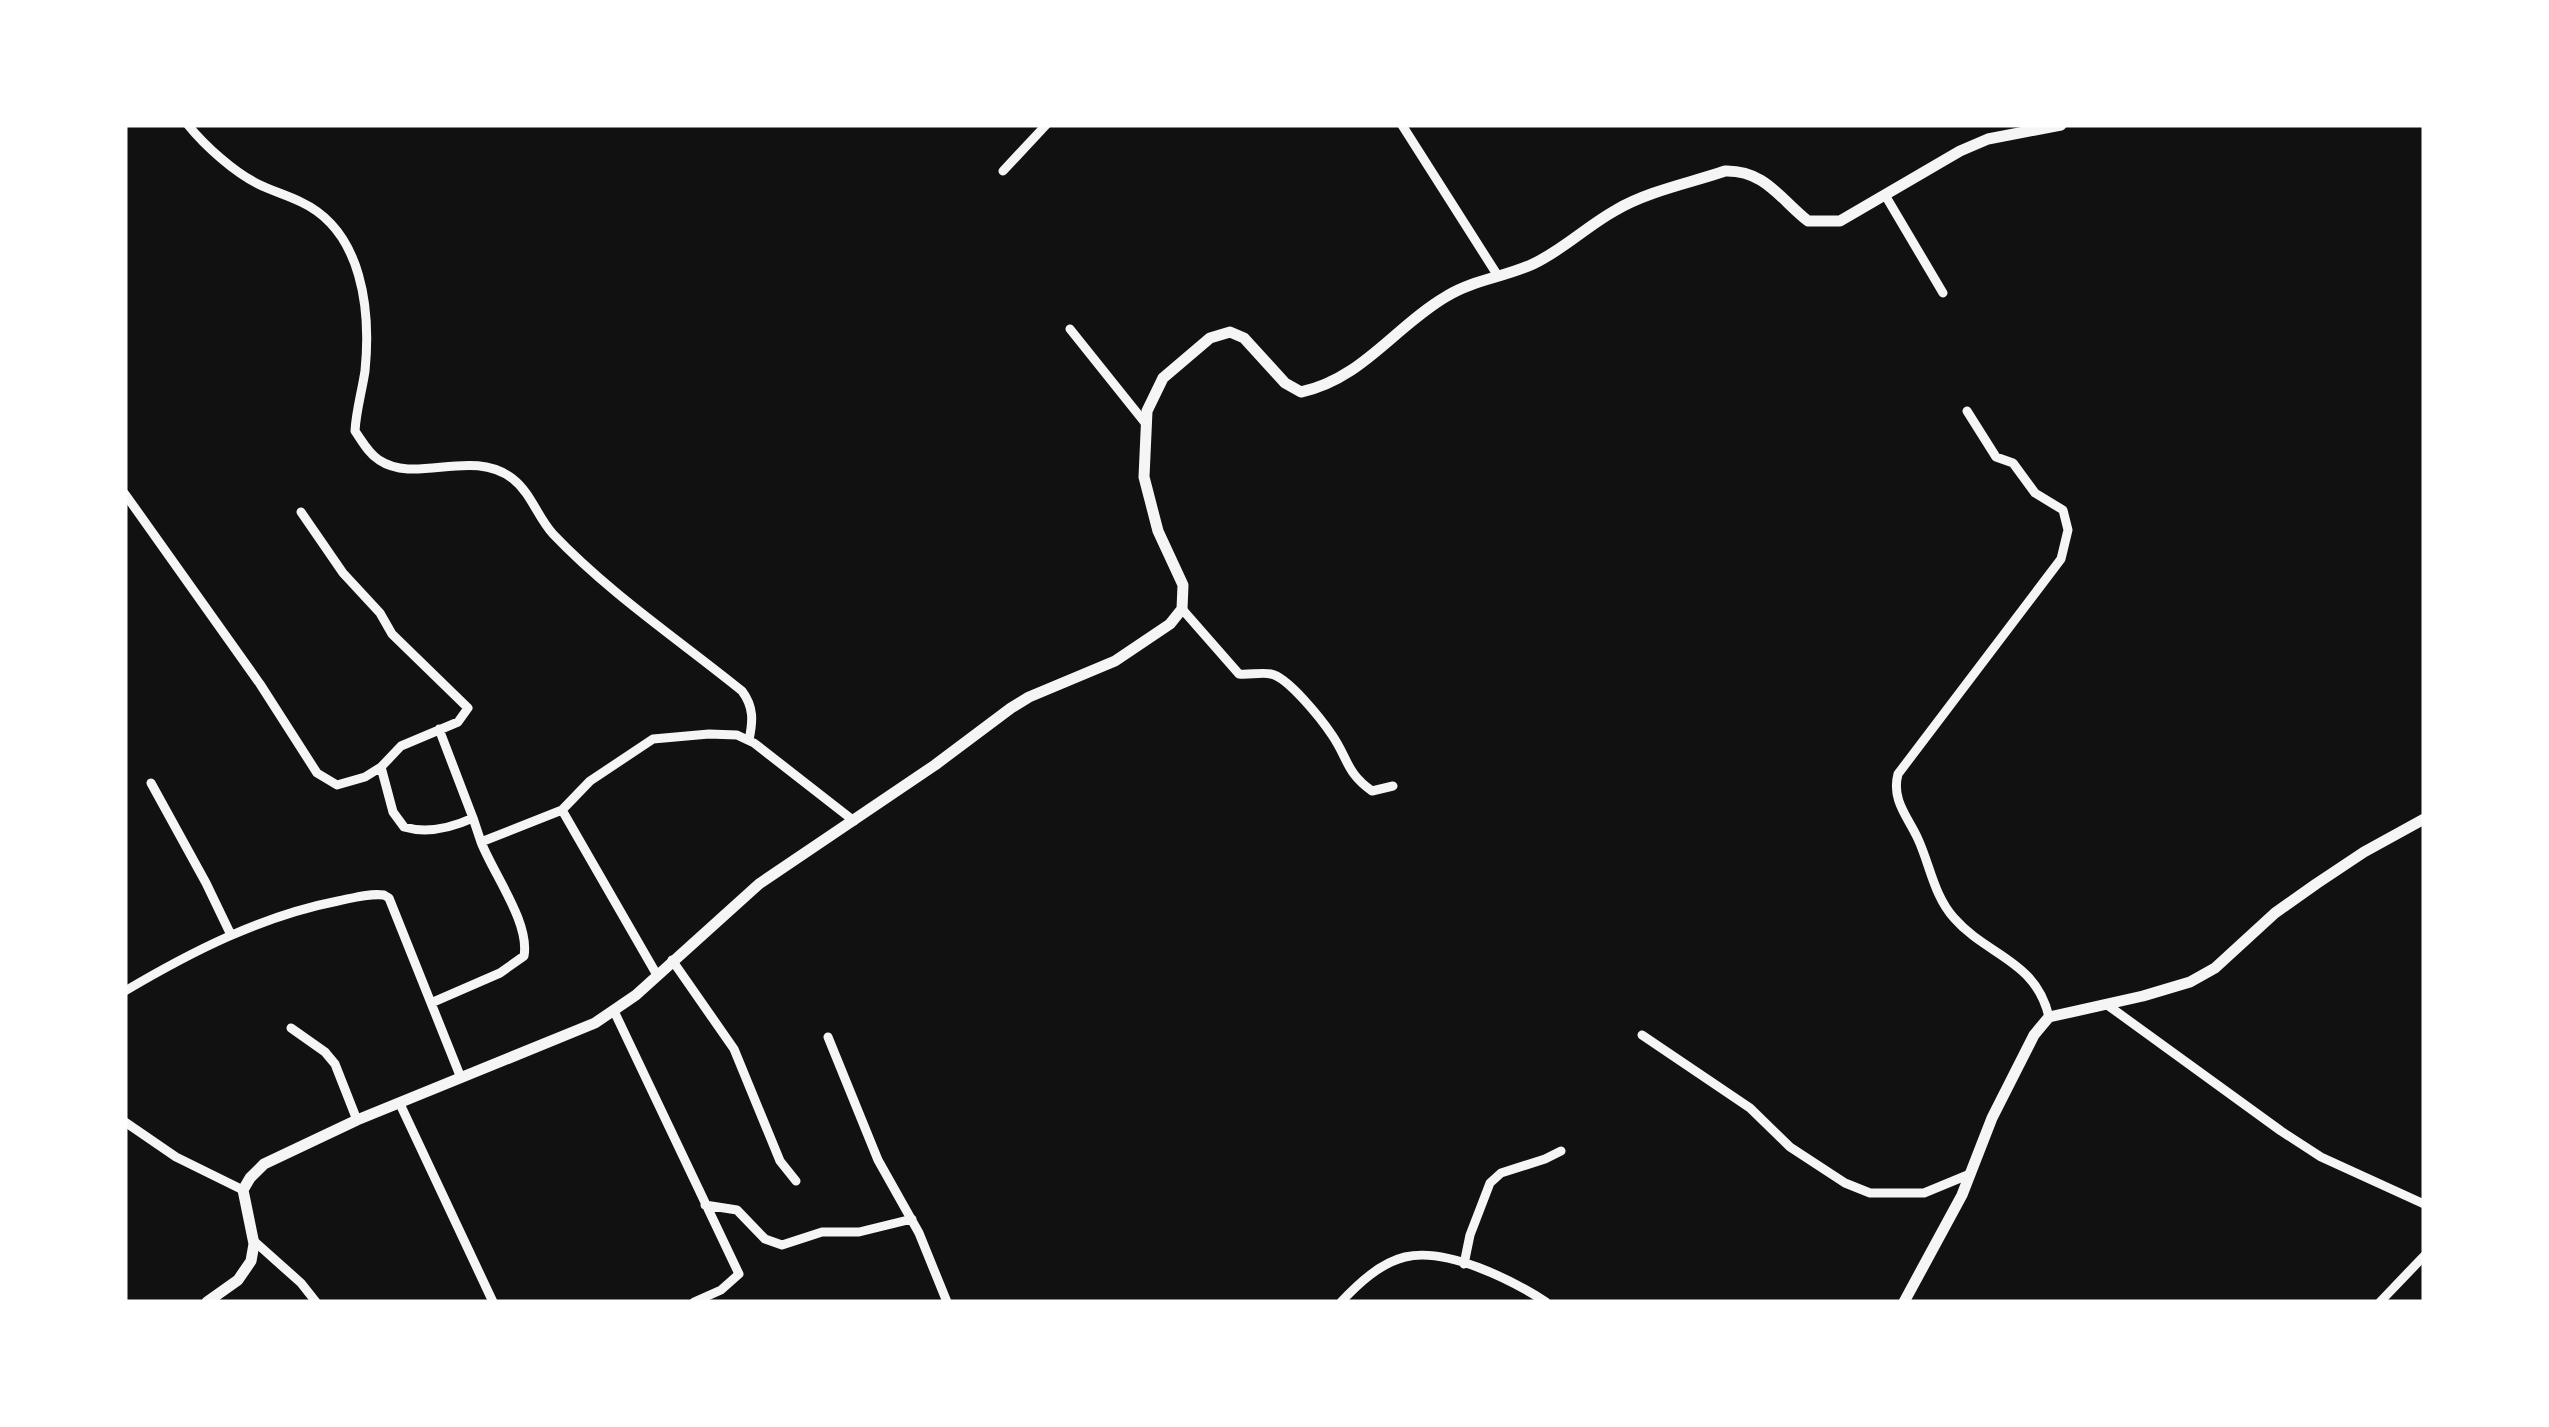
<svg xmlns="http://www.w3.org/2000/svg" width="2549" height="1427" font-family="Merriweather,serif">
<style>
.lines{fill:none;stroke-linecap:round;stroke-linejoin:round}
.minor{stroke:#f5f5f5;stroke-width:9}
.tertiary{stroke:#f5f5f5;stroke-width:11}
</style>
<rect width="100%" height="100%" fill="#111"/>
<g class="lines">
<path class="minor" d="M188,125C205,146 234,172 258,184C272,191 287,195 301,202C363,231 371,311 365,371C362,391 356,411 355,431C362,441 369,454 379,460C416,485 472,447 513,479C531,493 538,518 553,534C609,593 679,640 742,691C754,707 753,721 749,740
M1402,125L1498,276
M1003,171L1046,125
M1885,195L1943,293
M1070,329L1146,424
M1967,411L1996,457L2013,463L2035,493L2063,510L2068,530L2061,559L1898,774C1891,800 1908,817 1918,839C1930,865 1934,896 1954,918C1987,956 2036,960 2049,1017
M125,494L260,684L317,773L337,785L365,777L381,767L401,746L458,722L468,708L392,634L380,613L343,573L301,512
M1182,609L1239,674C1249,675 1262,672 1271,674C1288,677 1322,720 1332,735C1348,758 1346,773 1372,791L1393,786
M439,729L473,818
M381,767L393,812L404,827C428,834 451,828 473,818L481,842L562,810L590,781L653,739L709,734L737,735L754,743L854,821
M151,783L206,883L231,935
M562,810L657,975
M672,960L734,1049L780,1161L796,1181
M125,991C191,952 261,916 338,901C353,898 369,893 384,895L389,898L461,1078
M431,1003L500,973L524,956C530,923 494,875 481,842
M2106,1004L2281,1131L2321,1157L2424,1204
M614,1011L739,1274L721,1290L694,1302
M291,1028L325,1052L335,1064L357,1120
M1642,1035L1750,1108L1790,1147L1845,1183L1870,1193H1924L1970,1174
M828,1037L878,1160L919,1233L947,1302
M400,1104L493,1302
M125,1122L176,1157L243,1190
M705,1205L737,1210L765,1239L782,1245L822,1232H859L912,1219
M254,1241L301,1283L316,1302
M1464,1264L1470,1235L1490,1183L1501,1173L1545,1159L1561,1151
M1341,1302C1358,1284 1380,1263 1405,1257C1447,1247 1512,1280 1546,1302
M2380,1302L2424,1256"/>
<path class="tertiary" d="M207,1302L238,1280L251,1261L254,1244L243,1190L250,1178L264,1164L357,1120L595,1023L636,995L759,884L935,765L1011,708L1029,697L1115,661L1170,624L1182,609L1183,585L1158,531L1144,477L1147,411L1163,378L1210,338L1230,332L1244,338L1285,383L1301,392C1362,379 1394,327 1447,296C1473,280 1505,277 1533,264C1563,250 1587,226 1616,210C1648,191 1690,183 1725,171C1765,170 1780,199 1808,221H1840L1960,151L1988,139L2061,125
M1904,1302L1962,1195L1992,1118L2034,1035L2049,1017L2143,996L2190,982L2215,968L2275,913L2316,884L2364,852L2424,819"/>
</g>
<rect width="2549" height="1427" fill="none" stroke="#ffffff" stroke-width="255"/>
</svg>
